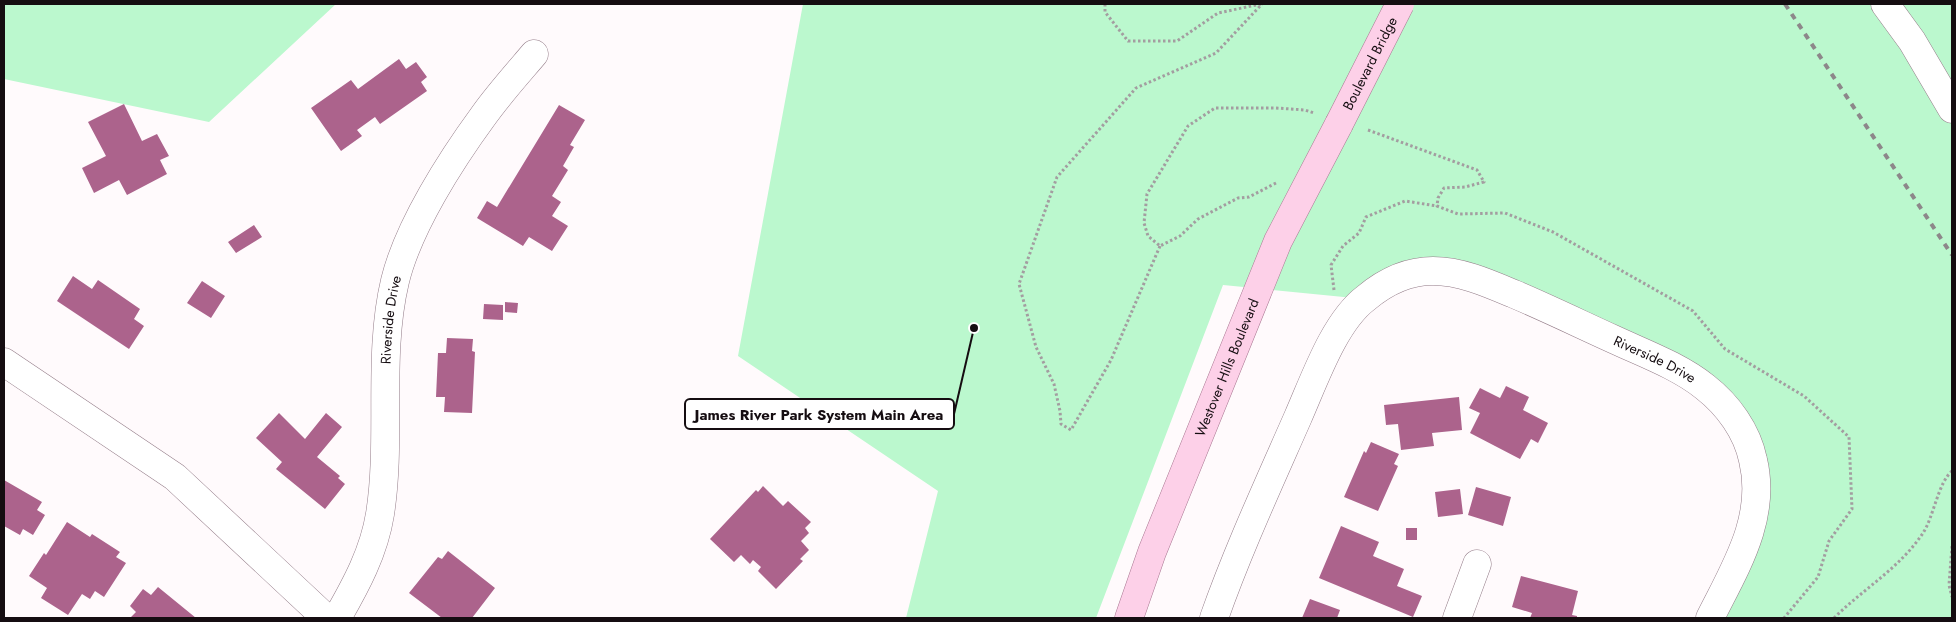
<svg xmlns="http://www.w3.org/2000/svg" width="1956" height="622" font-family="Jost,sans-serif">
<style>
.green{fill:#bbf8ce}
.building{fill:#ac638c}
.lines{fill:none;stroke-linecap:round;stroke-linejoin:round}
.minor-casing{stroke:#947d89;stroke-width:29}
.major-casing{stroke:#aa7893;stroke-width:29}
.path{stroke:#a39da0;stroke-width:3;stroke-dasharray:2.5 2.5;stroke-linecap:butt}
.minor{stroke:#fff;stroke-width:28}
.major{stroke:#fdd0e8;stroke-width:28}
.rail{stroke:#8d878a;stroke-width:4;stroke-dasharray:6 6;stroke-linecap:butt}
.major-bridge-casing{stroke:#aa7893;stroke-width:29;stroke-linecap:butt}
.major-bridge{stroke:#fdd0e8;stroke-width:28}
.labels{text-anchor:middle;stroke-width:4;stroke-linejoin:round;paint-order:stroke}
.street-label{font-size:14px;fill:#150d11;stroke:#fff}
.leader{fill:none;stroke:#150d11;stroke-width:2}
.callout-dot{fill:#150d11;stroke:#fff;stroke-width:2}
.callout{fill:#fff;stroke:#150d11;stroke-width:2}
.callout-label{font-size:15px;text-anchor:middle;font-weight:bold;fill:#150d11}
</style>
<rect width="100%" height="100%" fill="#fffafc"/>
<path class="green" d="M4,4H336L209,122L4,79Z
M803,4H1952V618H1710L1753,524L1737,422L1645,362L1459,274L1364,299L1223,285L1096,618H906L938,491L738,356Z"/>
<path class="building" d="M399,59L406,69L416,62L427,77L421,82L427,91L380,124L375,117L357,130L362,136L341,151L311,108L351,80L358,89Z
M124,104L142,141L157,134L169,156L160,160L167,174L127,195L119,180L94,193L82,168L106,156L88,122Z
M559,105L585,120L570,145L574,147L563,166L568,170L552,196L561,202L552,216L568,226L552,251L529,237L523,246L477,218L487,201L497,207Z
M254,225L262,237L236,253L228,242Z
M73,276L92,289L98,280L140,309L134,319L144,326L129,349L57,301Z
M202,281L225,296L211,318L187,303Z
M505,302L518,303L517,313L505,312Z
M484,304L503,305V320L483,319Z
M447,338L473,339L472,351L475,352L472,413L444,412L445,397H436L438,353H446Z
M1506,386L1529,397L1523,410L1548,423L1538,443L1531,439L1520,459L1470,433L1480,413L1469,408L1480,388L1500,398Z
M1459,397L1462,430L1432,433L1434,446L1401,450L1398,424L1386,425L1384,405Z
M279,413L305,439L326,413L342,427L317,457L340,476L338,478L345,484L325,509L276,469L282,462L256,438Z
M1371,442L1399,454L1394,464L1398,466L1378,511L1344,497L1364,451L1366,453Z
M4,480L42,502L37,510L45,515L33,535L23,529L20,535L4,526Z
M763,486L783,506L788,501L811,522L805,528L809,533L801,541L809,550L800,559L803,561L776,589L758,571L761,567L753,560L750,564L741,555L734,562L710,539L756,490L758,492Z
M1476,487L1511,497L1503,526L1468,515Z
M1460,489L1463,514L1438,517L1435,492Z
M67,522L90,537L92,534L120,552L116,557L126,563L104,597L95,591L90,599L82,594L68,615L41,598L47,588L29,576L44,553L46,555Z
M1341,526L1379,542L1373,556L1404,569L1397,586L1422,596L1413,617L1319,578Z
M1406,528H1417V540H1406Z
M448,551L495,588L472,618H442L409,593L438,557L442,559Z
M1521,576L1578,591L1572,615L1577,616V618H1530L1532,613L1512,607Z
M158,587L196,618H130L136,612L130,606L143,589L151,595Z
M1310,599L1340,610L1337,618H1302Z"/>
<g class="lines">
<defs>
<g id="minor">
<path d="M1885,4L1912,41L1952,109"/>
<path d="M4,362L175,477L326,618"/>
<path id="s1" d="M337,618C356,585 374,552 380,514C392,438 377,356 395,281C408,227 451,160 484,115C499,94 517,74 534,54"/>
<path id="s2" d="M1214,618C1238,550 1269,483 1298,417C1314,381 1334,322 1366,298C1385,282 1408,271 1433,271C1461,271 1488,283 1514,294C1547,308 1580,324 1613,339C1643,353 1679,366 1705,387C1728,405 1747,431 1753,460C1767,518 1735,568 1710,618"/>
<path d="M1457,618L1477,564"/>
</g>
<g id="major">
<path id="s3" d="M1129,618L1152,552L1278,241L1339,124"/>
</g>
</defs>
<use href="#minor" class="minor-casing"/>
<use href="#major" class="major-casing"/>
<path class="path" d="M1105,4V12L1128,41H1177L1218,13L1261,4
M1368,130L1477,170L1484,182L1465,187L1444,188L1438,198L1437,206L1458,214L1505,213L1553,232L1693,311L1725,349L1804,396L1849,437L1852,509L1829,541L1818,577L1784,618
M1276,183L1249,197L1238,198L1198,219L1180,236L1160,246L1148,236L1144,223L1147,194L1188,126L1215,108H1276L1305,110L1314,113
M1160,246L1111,360L1071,430L1061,424L1060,411L1054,384L1036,347L1019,284L1057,177L1136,88L1216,53L1262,4
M1334,290L1331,265L1343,246L1359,233L1366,217L1405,201L1437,206
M1952,546L1949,585L1952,597
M1834,618C1863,589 1900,568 1923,533C1934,516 1938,483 1952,471"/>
<use href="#minor" class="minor"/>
<use href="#major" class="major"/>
<path class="rail" d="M1785,4L1952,255"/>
<defs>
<g id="major-bridge">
<path id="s4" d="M1339,124L1400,4"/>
</g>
</defs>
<use href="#major-bridge" class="major-bridge-casing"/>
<use href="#major-bridge" class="major-bridge"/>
</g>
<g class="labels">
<g class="street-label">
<text dy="5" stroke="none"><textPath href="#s4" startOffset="68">Boulevard Bridge</textPath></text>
<text dy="5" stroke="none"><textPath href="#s1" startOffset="308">Riverside Drive</textPath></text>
<text dy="5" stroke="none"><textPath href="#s2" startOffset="670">Riverside Drive</textPath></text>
<text dy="5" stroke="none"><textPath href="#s3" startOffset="269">Westover Hills Boulevard</textPath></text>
</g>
</g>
<path class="leader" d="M974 328L954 414"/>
<circle class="callout-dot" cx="974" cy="328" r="5"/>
<rect class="callout" x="685" y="399" width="269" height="30" rx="5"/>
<g class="callout-label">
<text x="819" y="420">James River Park System Main Area</text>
</g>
<rect width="1956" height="622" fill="none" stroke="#150d11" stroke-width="10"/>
</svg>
